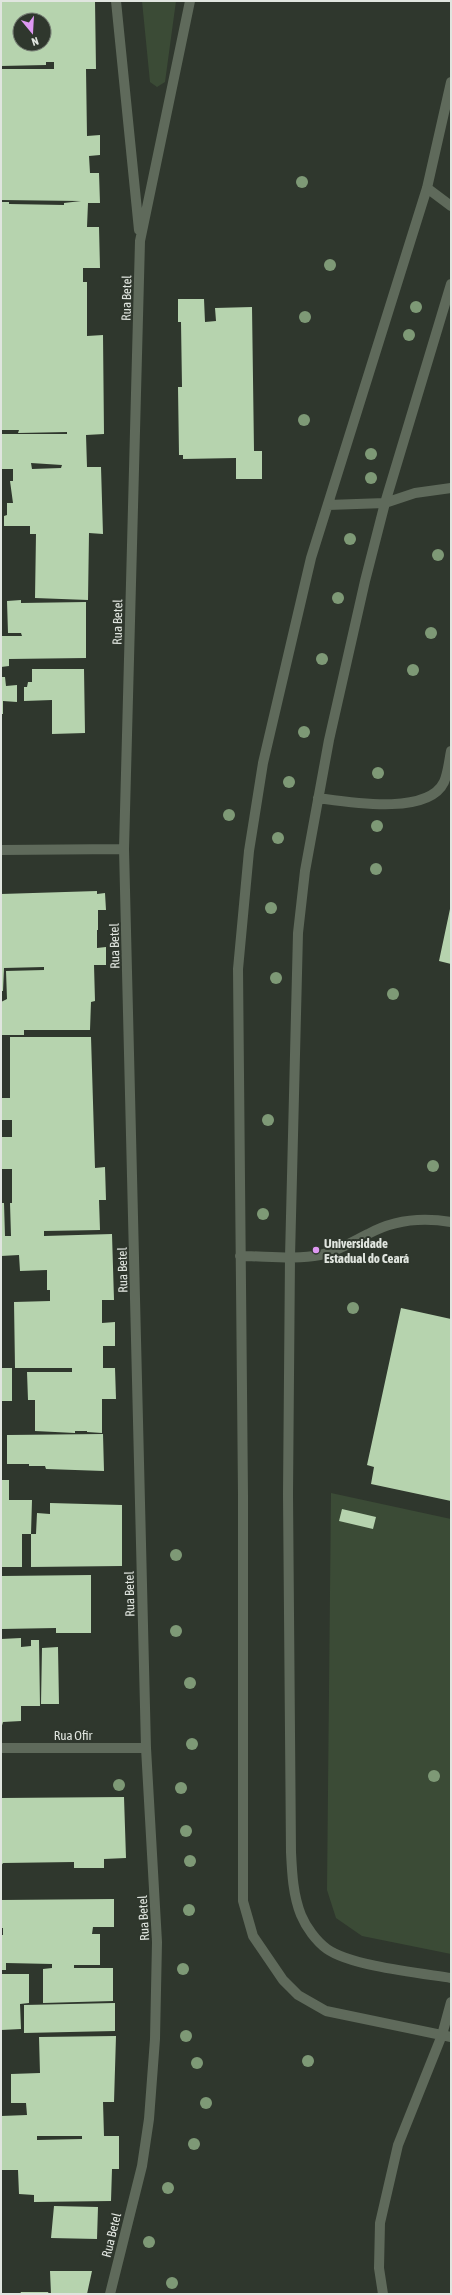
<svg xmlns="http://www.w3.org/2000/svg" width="452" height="2295" font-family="'Asap Condensed',sans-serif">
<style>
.green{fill:#3b4b36}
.building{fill:#b6d3ae;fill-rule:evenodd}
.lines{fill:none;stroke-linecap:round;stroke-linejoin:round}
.minor{stroke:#5f6a5b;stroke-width:10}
.tree{fill:#7e9976}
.poi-dot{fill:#de98f2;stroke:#2f372d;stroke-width:1.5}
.labels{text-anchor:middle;stroke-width:4;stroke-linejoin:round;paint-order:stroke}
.street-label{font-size:13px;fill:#e0e5df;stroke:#2f372d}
.poi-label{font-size:13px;font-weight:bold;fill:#e0e5df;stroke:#2f372d;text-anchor:start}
</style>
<rect width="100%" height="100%" fill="#2f372d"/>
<path class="green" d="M142,1H176L165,82L157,87L150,82Z
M331,1493L451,1519V1954L362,1936L336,1918L327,1890Z"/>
<path class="building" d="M1,1H95L96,69H86L87,136L100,135V155L89,156L90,173H99L100,203H88L87,227H99L100,268H83V282H87V336L103,335L104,434L86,435L87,467H101L103,534L89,533L88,600L35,598L36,534H30V526H4V516L7,515V503H13L10,481H13V469H1V434H67V432L18,433L19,430H1V202H9V204L64,205V203L81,201L1,200V69H54V62H46V65L1,66ZM20,20H44V44H20ZM31,463L62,465L61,468L32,469Z
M178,299H204L205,322L216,321L215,308L252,307L254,451H262V479H236V458L183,459V455H179L178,387H182L181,322H178Z
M21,600V603L86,602V658L9,659V666L1,667V636H22L21,633H8L7,601Z
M32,669H84L85,733L52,734V700L24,701V687H27L28,682H32Z
M1,677H5L6,686L17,685V702L3,701V714H1Z
M97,891V894L105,893L106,910H98V930H97V948L106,947V965H94L95,1001L91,1002L90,1030H24V1035H1V1002L7,999L6,971L44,970V967L4,968L3,991H1V894Z
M450,909L451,910V964L439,961Z
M10,1037H91L95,1168L105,1167L106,1200H99L100,1230L44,1231V1236L112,1234L114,1300H102V1323L115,1322V1346H103V1368H115L116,1399H102V1433L87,1432V1431H75V1433L35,1431V1400H28L27,1372H72V1368H15L14,1302L50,1301V1290H47V1270L20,1271L19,1255L1,1256V1203H4L5,1236H11L10,1203H12V1169H1V1137H12V1120H1V1098H10Z
M401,1308L451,1319V1501L371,1484L374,1467L367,1465Z
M1,1368H12V1401H1Z
M103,1434L104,1471L46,1469L45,1466H29V1464H7V1435Z
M1,1480H9V1500H32L31,1534H22V1567H1Z
M50,1503L122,1505V1566L31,1567V1534H36L37,1513L50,1514Z
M342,1509L376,1517L373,1529L339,1521Z
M91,1575V1633H56V1628L2,1629V1576Z
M21,1638V1647L31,1646V1640H39L40,1706H21V1721L3,1722L1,1729V1639Z
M58,1647L59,1704H41L42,1648Z
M124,1797L126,1858L104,1859V1868H74V1862L3,1863L1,1866V1798Z
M114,1899V1927H93L92,1934H100V1965H74V1968H113V2001L43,2003V1969L52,1968V1964L6,1963V1970H1V1935H3V1928H1V1900Z
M1,1974H29V2003L20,2004L21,2029L1,2030Z
M115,2003V2031L24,2033V2005Z
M116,2036L114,2102H103L104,2136H119V2169H112L111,2201L34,2202V2195L19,2194L18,2170H1V2116L27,2115L26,2103H11V2074L40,2073L39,2037ZM37,2136H82V2139L37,2140Z
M54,2206L98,2207L97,2239L51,2238Z
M50,2271H92L87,2294H51Z
M21,2292H48L49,2294H20Z"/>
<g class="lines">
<path class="minor" d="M116,1L139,230
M451,82L427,188L311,558L263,763L249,851L238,969L243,1495V1901L253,1936L283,1980L298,1995L326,2011L451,2037
M427,188L451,206
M451,284L385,503L365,581L329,740L305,871L298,933L290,1257L288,1494L291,1852C292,1873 293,1895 301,1915C306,1927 316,1941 327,1949C351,1966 419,1973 451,1978
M328,505L385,503L415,493L451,488
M318,798C348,802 428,816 444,782C448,773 449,761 451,751
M1,850L124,849
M240,1256C266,1256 295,1260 320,1255C338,1251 352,1242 368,1234C395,1219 422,1217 451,1222
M1,1748H146
M110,2294L142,2166L149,2119L155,2039L157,1942L146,1748L124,849L140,241L190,1
M383,2294L379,2268L380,2223L398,2145L442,2035L451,2002"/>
</g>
<g class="tree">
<circle cx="302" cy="182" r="6"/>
<circle cx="330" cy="265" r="6"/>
<circle cx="416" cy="307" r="6"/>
<circle cx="305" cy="317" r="6"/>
<circle cx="409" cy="335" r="6"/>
<circle cx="304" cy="420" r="6"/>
<circle cx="371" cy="454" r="6"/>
<circle cx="371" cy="478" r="6"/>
<circle cx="350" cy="539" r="6"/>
<circle cx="438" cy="555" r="6"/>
<circle cx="338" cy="598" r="6"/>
<circle cx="431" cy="633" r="6"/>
<circle cx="322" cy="659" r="6"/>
<circle cx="413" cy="670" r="6"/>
<circle cx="304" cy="732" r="6"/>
<circle cx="378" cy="773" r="6"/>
<circle cx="289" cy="782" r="6"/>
<circle cx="229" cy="815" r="6"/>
<circle cx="377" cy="826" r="6"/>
<circle cx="278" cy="838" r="6"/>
<circle cx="376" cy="869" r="6"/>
<circle cx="271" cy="908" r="6"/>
<circle cx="276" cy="978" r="6"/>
<circle cx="393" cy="994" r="6"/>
<circle cx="268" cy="1120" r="6"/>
<circle cx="433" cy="1166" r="6"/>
<circle cx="263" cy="1214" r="6"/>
<circle cx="353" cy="1308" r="6"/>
<circle cx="176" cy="1555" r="6"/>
<circle cx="176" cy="1631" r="6"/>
<circle cx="190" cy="1683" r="6"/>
<circle cx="192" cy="1744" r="6"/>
<circle cx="434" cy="1776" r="6"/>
<circle cx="119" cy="1785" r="6"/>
<circle cx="181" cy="1788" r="6"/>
<circle cx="186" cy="1831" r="6"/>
<circle cx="190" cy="1861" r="6"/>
<circle cx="189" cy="1910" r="6"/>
<circle cx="183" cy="1969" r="6"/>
<circle cx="186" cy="2036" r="6"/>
<circle cx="308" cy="2061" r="6"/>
<circle cx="197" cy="2063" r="6"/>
<circle cx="206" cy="2103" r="6"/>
<circle cx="194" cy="2144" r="6"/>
<circle cx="168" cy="2188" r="6"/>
<circle cx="149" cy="2242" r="6"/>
<circle cx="172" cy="2283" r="6"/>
</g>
<circle class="poi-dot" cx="316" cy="1250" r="4"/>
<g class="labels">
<g class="street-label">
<text transform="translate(126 298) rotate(-89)" y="5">Rua Betel</text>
<text transform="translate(117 622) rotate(-89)" y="5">Rua Betel</text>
<text transform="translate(114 946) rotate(-91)" y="5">Rua Betel</text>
<text transform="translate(122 1270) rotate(-91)" y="5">Rua Betel</text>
<text transform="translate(129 1594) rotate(-91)" y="5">Rua Betel</text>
<text x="73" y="1740">Rua Ofir</text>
<text transform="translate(143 1918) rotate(-93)" y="5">Rua Betel</text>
<text transform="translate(111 2235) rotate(-76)" y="5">Rua Betel</text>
</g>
<g class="poi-label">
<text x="324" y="1248">Universidade<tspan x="324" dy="15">Estadual do Ceará</tspan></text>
</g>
</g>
<rect width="452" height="2295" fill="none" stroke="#e0e5df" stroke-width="4"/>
<g transform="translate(32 32) rotate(162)"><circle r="19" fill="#2f372d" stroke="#767d74"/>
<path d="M0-3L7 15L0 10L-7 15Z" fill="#de98f2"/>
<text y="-6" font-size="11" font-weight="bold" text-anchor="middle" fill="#e0e5df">N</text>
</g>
</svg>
